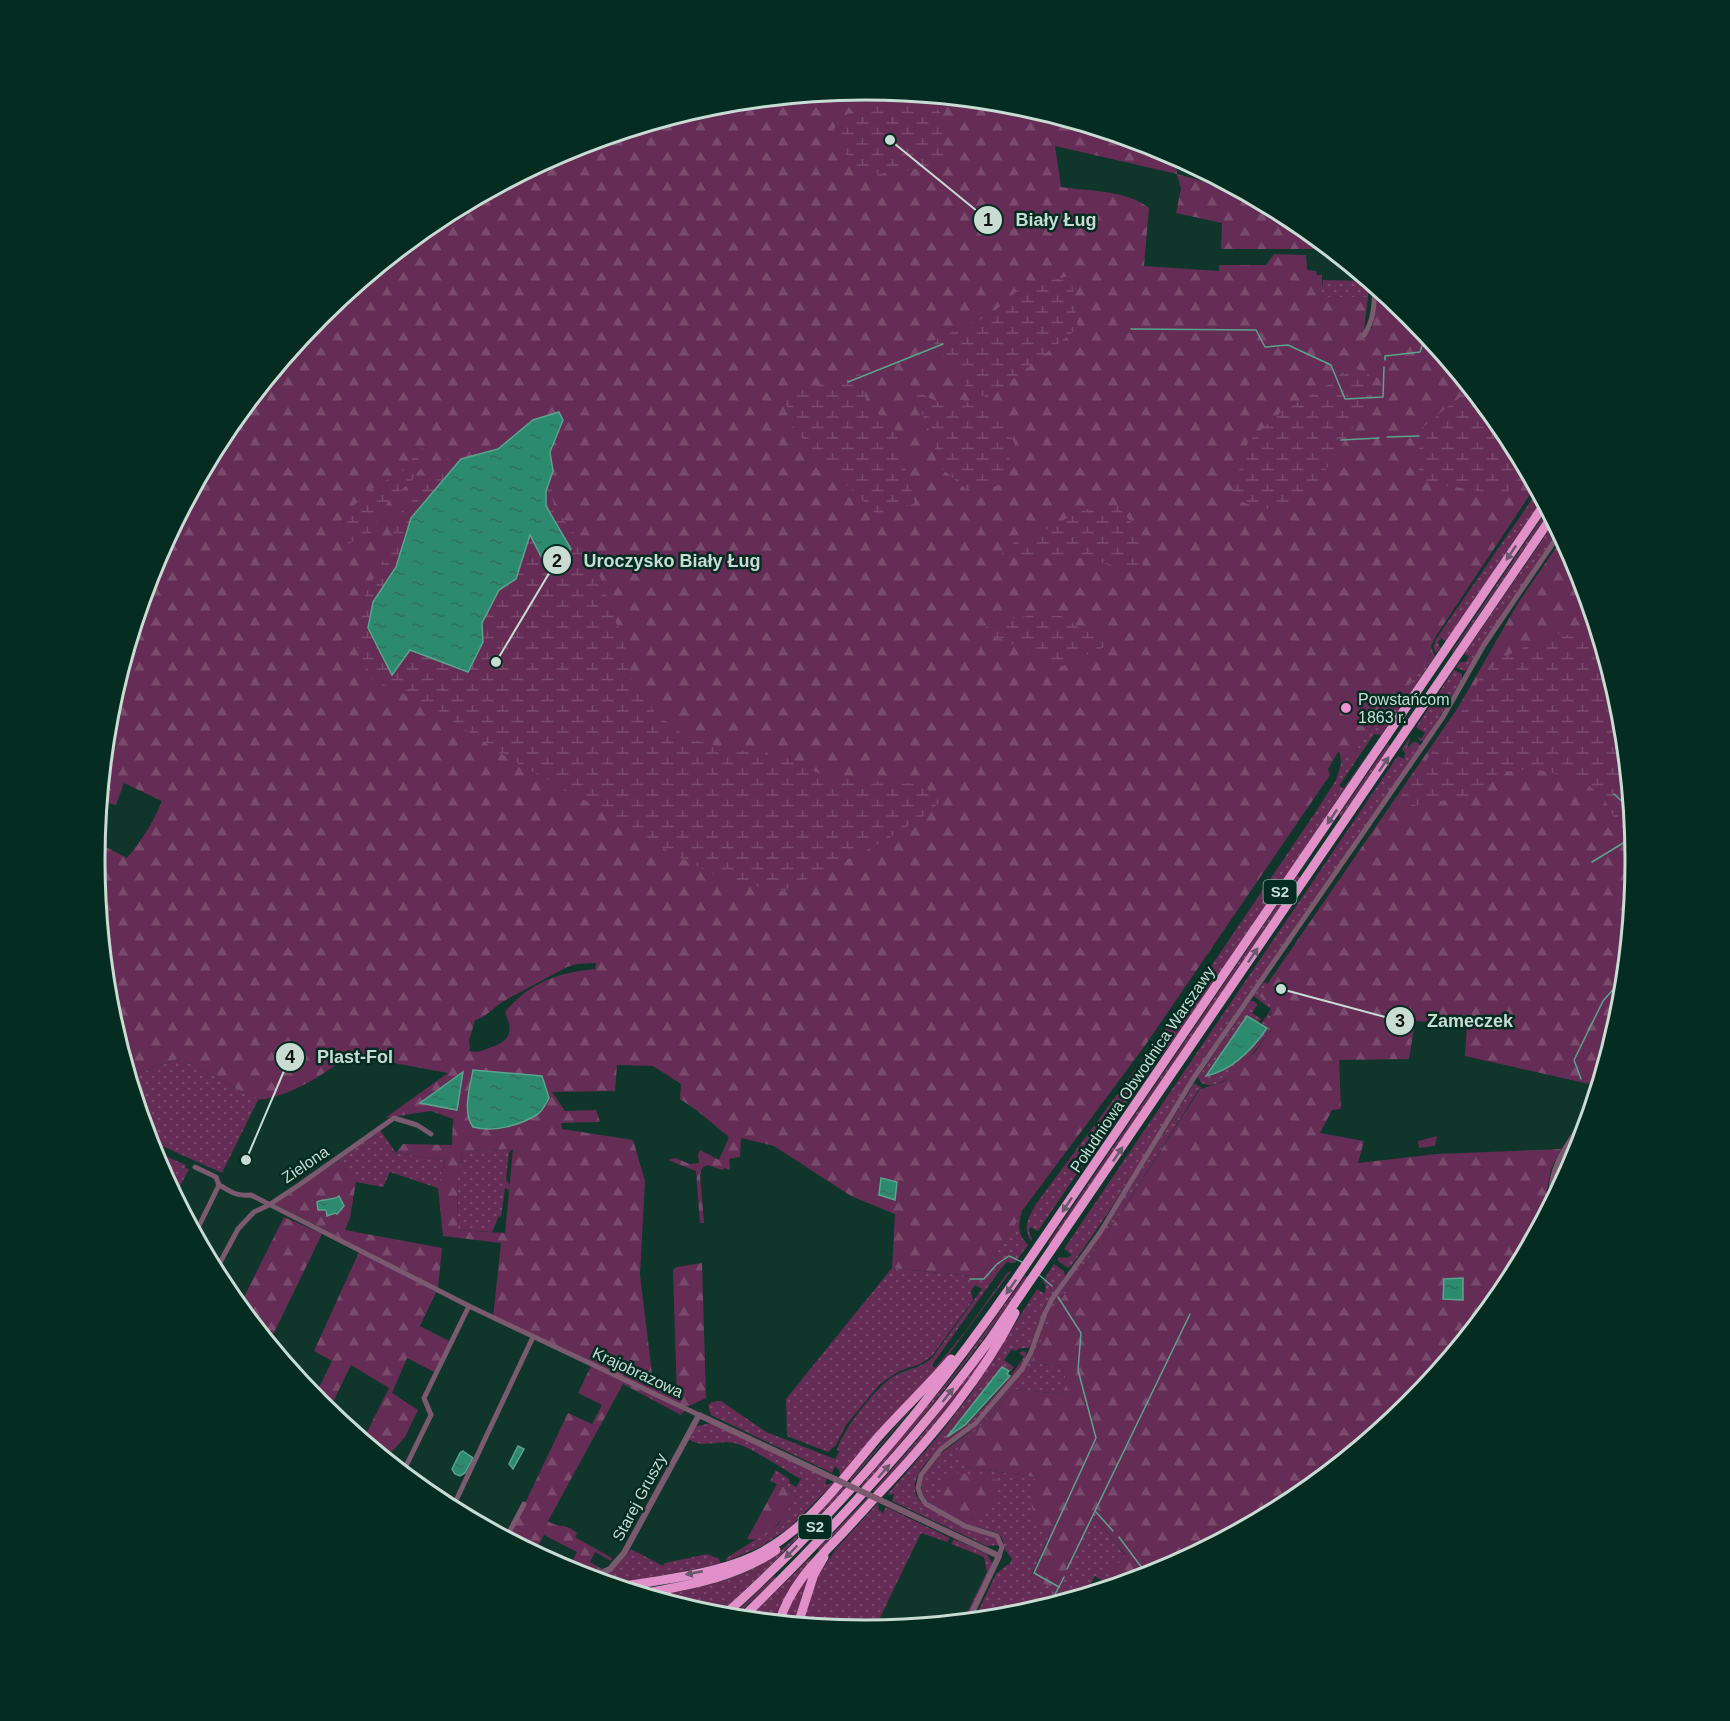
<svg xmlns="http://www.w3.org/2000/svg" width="1730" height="1721" font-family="Arial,sans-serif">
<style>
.grass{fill:url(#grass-dots)}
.forest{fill:url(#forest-firs);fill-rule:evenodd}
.wetland{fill:url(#wetland-marsh)}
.green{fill:#652c55}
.water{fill:url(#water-ripples);stroke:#5ba38d;stroke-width:1.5}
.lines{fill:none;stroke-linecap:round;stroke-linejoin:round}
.stream{stroke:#5ba38d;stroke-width:1.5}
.minor{stroke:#7b596f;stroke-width:5}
.tertiary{stroke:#7b596f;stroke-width:6}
.motorway{stroke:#e290c9;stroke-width:9}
.tertiary-bridge{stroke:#7b596f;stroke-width:6}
.oneway{fill:#68596d}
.poi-dot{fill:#f391d5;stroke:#042c21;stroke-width:2}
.labels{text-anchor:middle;stroke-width:5;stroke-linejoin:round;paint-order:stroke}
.shield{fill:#042c21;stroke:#8da79e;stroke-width:1.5}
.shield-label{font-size:15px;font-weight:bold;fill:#c8dcd4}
.poi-label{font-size:16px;fill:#c8dcd4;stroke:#042c21;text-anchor:start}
.street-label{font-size:16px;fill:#c8dcd4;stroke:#042c21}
.rim{fill:none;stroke:#c8dcd4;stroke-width:3}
.leader{fill:none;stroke:#c8dcd4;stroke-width:2}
.callout-dot{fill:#c8dcd4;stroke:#042c21;stroke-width:2}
.mark-label{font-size:18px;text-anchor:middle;font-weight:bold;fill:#111}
.callout-label{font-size:18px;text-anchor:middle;font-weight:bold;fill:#c8dcd4;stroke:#042c21;stroke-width:5;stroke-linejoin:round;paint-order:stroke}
</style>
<defs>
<pattern id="grass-dots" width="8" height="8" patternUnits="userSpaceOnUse" patternTransform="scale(1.5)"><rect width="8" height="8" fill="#652c55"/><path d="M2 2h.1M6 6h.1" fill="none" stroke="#7a4a6d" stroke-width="1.8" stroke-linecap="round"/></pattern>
<pattern id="forest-firs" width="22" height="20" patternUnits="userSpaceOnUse" patternTransform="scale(1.5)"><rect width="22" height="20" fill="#652c55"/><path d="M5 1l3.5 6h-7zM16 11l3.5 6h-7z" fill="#7a4a6d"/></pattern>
<pattern id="wetland-marsh" width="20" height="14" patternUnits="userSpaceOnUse" patternTransform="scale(1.5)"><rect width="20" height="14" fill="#652c55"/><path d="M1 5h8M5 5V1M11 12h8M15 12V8" fill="none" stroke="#7a4a6d"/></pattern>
<pattern id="water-ripples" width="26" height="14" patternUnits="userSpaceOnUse" patternTransform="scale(1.5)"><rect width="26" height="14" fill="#2c8a6e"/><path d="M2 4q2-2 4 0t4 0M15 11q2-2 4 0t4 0" fill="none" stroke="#32715e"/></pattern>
</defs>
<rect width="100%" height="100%" fill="#10362b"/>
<path class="grass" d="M1323,280L1367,281L1370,283L1368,297H1321Z
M1537,492L1542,500L1446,642L1442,638L1438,642L1440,648L1436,653L1433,647L1436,639Z
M1547,510L1549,513L1453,652L1452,651Z
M1554,523L1559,532L1468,669L1464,671L1456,667L1460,662H1466L1469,656L1464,654Z
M1431,646L1435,656L1381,735L1374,734L1339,786L1344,788L1377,741L1189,1019L1115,1118L1038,1231L1030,1227L1029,1232L1032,1239L1031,1241C1022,1227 1029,1217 1036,1204L1199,984L1315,813L1336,780L1341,764L1340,752L1351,757L1374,725L1388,712L1429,660Z
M1454,670L1462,674V679L1425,741H1420L1417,736L1421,739L1425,733L1416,727Z
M1410,737L1407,749L1413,742H1416L1421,745L1225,1028L1112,1207L1072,1265L1068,1268L1057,1260L1059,1257L1067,1258L1072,1255L1064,1249L1395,760L1398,756L1404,759L1405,753L1402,749Z
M1388,744L1390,746L1341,817L1339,815Z
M1297,876L1300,877L1050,1245L1048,1243Z
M1264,982L1268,984L1259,996L1274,1007L1270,1014L1272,1027C1262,1043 1230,1086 1210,1085C1207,1085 1204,1084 1201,1083L1198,1077L1250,1001H1254L1257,1005L1252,1013L1261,1019L1258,1023L1247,1017L1207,1075L1221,1072L1267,1028L1262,1025V1023L1271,1009L1255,997L1254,995Z
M180,1058L258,1100L222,1173L149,1140L129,1077Z
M1194,1083L1202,1088L1199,1089L1121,1213L1058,1304L1032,1363L1059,1366C1066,1375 1070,1385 1061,1394L1013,1389L979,1428L966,1467L1034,1477L1049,1536L1031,1576L1055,1588L1095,1509L1098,1511L1095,1517L1126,1556L1118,1564L1116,1562V1582L1121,1584L1112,1587L1095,1576L1085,1595L1015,1616L974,1620L996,1574L1007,1565H1009L1012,1559L1004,1548L1003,1540L998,1533L967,1524L975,1516L954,1518L928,1502L921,1493L922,1478L939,1455L968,1433L983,1419L1025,1368L1049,1308L1109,1222Z
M380,1130L396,1153L445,1160L438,1188L390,1172L383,1187L356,1182L338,1161Z
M513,1149L509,1152L506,1180L510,1185L509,1190L505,1188L501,1217L499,1216L492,1232L457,1230L458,1174L463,1151Z
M151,1150L186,1165L185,1168L189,1169L175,1196Z
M1022,1211C1018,1225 1017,1234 1028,1245L1015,1263L1007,1262L1000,1270L932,1365L935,1368L965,1332L1008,1272L1011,1271L947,1357L840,1476L839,1470L835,1466L832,1473L711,1415L708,1405L712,1402L721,1401L766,1432L835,1459L839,1451L837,1450C844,1428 875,1388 894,1376C907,1369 921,1368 932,1358L982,1289L975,1285L971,1291L973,1300L932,1356L920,1364L899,1371L880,1384L846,1425L836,1445L828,1452L787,1436L786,1399L892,1268L981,1277L1016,1223Z
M1054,1264L1064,1271L1065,1276L1045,1306L1031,1345L1028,1348H1020L1016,1351L1012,1349L1004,1360L1014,1367L1011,1371L1002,1367L949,1435C975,1421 1007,1382 1024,1357L1019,1353L1023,1351L1026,1352C1027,1363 1015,1375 1008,1383C996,1397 985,1411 971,1424C955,1439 899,1472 919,1500C927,1511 974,1528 989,1534L997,1539L1000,1545L987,1546L892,1501L894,1494L887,1495L940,1434L972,1392L1037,1289L1045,1294L1046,1286L1043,1281Z
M1025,1276L1028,1277C977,1350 922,1420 863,1487L861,1486L959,1368Z
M993,1343C960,1398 917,1445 875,1492L873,1491L920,1437Z
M925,1393L851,1481L849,1480Z
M711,1423L827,1478L825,1485L835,1482L789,1528L760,1547L727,1561L725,1559L778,1525L796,1497L793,1491L770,1481L776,1470L790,1480L789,1483L796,1487L801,1479C784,1470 752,1447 734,1443C718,1440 703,1449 688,1439L690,1436H692V1431L697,1426Z
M843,1487L846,1488L768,1568L717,1616L650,1597C691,1588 736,1583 771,1558C798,1538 820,1511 843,1487Z
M867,1498L869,1499L820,1551L818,1549Z
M878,1503L879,1510L883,1513L886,1507L950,1538L947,1542L921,1533L874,1630L865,1631L802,1625L818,1575L836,1549Z
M954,1539L987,1554L993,1565L966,1621H963L987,1572L984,1557L951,1544Z
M631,1549L663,1566L665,1563L707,1554L719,1559L721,1564L611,1585L595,1580C611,1573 621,1563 631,1549Z
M810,1558L812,1559L776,1622L747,1619Z
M774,1576L776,1578L734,1618H730Z
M808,1576L810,1577L794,1624L784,1623L791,1601Z"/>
<path class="forest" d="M865,90L1016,105L1160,149L1192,166L1176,167L1177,174L1239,191L1293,220L1329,249H1221L1222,223L1176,213L1181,189L1177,174L1055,146L1061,187C1089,191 1126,190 1149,208L1144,266L1219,271V265H1266L1274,254L1306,255L1307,270L1316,271L1317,275H1322V297H1368L1364,330L1372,328L1376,298H1389L1410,316L1506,433L1535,487L1436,636L1431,646L1429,660L1388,712L1374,725L1351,757L1338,752L1328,769L1330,775L1144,1047L1022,1211L1016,1223L981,1277L892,1268L895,1214L851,1196L774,1146L741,1138L740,1157L729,1159L730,1170L724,1168L723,1170L707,1165L702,1168L700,1175L704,1223H700L696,1171L668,1160L675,1158L690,1164L699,1163L698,1155L700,1150L719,1160L729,1137L695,1109L680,1099L681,1084L653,1066L617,1065L615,1091L552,1092L565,1111L596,1110L600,1122L561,1123L562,1129L633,1140L645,1181L640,1275L653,1382L677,1398L673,1270L677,1267L702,1263L706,1398L687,1407L681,1415L623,1384L548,1521C560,1529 564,1522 577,1533L575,1537L612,1558L611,1561L595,1552L590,1562L602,1569L580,1575L567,1571L577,1552L544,1535L534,1553L508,1539L568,1413L592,1424L602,1405L578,1393L592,1364L493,1318L501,1243L443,1236L438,1188L445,1160L396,1153L403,1144L452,1145L453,1119L431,1111L385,1118L448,1073L350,1055C322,1075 294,1095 258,1100L180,1058L129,1077L109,1010L95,860L96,842L127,858C142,840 153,823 162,801L124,783L116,805L100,801L109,710L153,565L225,432L320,315L437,220L570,149L715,105ZM596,963L595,969C559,972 529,983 505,1012C514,1033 510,1041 489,1048C482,1051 477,1053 470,1051L469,1041L475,1020C488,1016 493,1008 504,1001L567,967L577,964ZM513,1149L505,1233L457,1230L458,1174L463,1151Z
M1562,539L1577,566L1621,711L1635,861L1621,1011L1598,1086L1465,1056L1467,1024L1415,1021L1409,1059L1339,1060L1341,1109L1332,1110L1320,1133L1364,1141L1358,1163L1437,1154L1561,1149L1551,1169L1547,1190L1549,1208L1505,1289L1502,1293L1501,1291L1493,1301L1495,1302L1410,1406L1293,1501L1160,1572L1121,1584L1112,1576V1568L1115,1561L1118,1564L1126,1555L1095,1517L1098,1511L1095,1509L1055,1589L1031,1577L1049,1537L1037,1528L1030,1498L1036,1487L1034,1477L966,1467L956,1446L979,1428L1013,1389L1061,1394C1070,1385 1066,1375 1059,1366L1031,1363L1058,1304L1121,1213L1200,1089L1223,1082L1255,1052L1272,1028L1269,1021L1273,1007L1259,996L1459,706L1518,603Z
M1587,1120L1577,1156L1555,1197C1551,1169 1573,1142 1587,1120Z
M338,1161L356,1182L350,1218L345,1230L442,1248L438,1288L275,1204Z
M284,1217L322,1234L269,1343L239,1307Z
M359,1252L436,1292L420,1326L451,1342L436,1373L407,1358L392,1393L418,1410L405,1437L389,1455L363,1440L389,1388L351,1365L328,1412L314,1398L332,1361L314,1351Z
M955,1472L1002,1481L986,1515L975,1516L967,1524L954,1518L936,1504L947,1476Z
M777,1484L793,1491L796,1497C787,1512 768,1545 747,1539Z"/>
<path class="wetland" d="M924,101L940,111L944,159L930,167L879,174L858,168L843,151L834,129L843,116L864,107Z
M1071,276L1078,328L989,398L968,390L954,367L932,341L990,315L1024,285Z
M1349,367L1369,373L1372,398L1305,502L1272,510L1247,504L1231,496L1248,442L1284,409L1323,389Z
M860,373L867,404L895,429L915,503L880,518L830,468L789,424L785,395Z
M912,389L940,403L962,400L990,410L1005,421L1015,445L999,486L966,489L941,468L928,428Z
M1470,389L1506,433L1529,477L1502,495L1419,481V430Z
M559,412L563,420L550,452L553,471L552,496L554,506L581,543L600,577L625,647L630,676L653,711L687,738L721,747L788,758L826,777L919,784L942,799L931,811L883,842L783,891L725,880L671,853L626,823L506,757L434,708L372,679L353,638L361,625L363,599L382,562L401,512L421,492L452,453L462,459L498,449L533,420Z
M422,448L431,454L411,482L389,500L371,533L348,544L347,515L364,494L400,472Z
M1117,505L1140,533L1143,573L1083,558L999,557L1016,540L1057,525L1078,510Z
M1033,615L1061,616L1087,632L1096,631L1105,639L1104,647L1058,668L1048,665L1007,641L990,636L986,627L1005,620Z
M1597,630L1621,711L1635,862L1627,842L1604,799L1583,780L1534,769L1499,772L1473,795L1391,810L1468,702L1480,677L1500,659L1553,633L1588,637Z"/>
<path class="green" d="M1269,1107L1276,1120L1267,1125L1260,1113Z
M1437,1136L1435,1146L1419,1148L1418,1141Z"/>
<path class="water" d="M559,412L563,420L550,452L553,471L546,491V506L571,549L550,574L530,535L516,579L499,590L482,623L483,642L468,672L410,650L392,675L368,628L373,602L396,567L411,518L461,459L498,449L533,420Z
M1247,1016L1267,1028C1252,1050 1233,1070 1206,1076Z
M473,1070L542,1076L549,1098C546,1104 543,1110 538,1114C521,1125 493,1133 473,1127C462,1111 470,1088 473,1070Z
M463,1072L457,1110L420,1103Z
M881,1178L897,1182L895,1200L879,1195Z
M339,1196L344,1206L337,1214L335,1213L327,1216L326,1210H318L317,1202C324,1198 332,1201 339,1196Z
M1463,1278V1300L1443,1299L1444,1279Z
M1002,1367L1009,1371L1007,1374L1010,1376L965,1425L947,1437Z
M518,1446L524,1449L513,1469L509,1464Z
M463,1451L473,1458L465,1473L460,1476L455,1474L452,1469L460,1453Z"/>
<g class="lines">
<path class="stream" d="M1131,329L1256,330L1265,347L1288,345L1331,365L1345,399L1383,397L1384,367
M1385,360V356L1420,352L1425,337
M848,382L943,344
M1387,437L1419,436
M1341,440L1379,438
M1614,794L1630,809
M1592,862L1633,837
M1581,1079L1574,1060L1603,1001L1624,977
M1038,1274L1052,1286
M970,1279H984L997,1264L1009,1256L1022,1262
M1058,1297L1081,1333L1078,1370L1096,1438L1034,1573L1059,1587
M1096,1512L1113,1531
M1119,1537L1148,1576
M1067,1569L1190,1314
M1049,1606L1064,1577"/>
<path class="minor" d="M1364,335C1374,320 1374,305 1375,287
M195,1167L216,1177L219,1185C234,1193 235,1196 251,1195L469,1306L699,1415
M1552,1203C1546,1167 1571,1139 1590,1112
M195,1234L219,1185
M215,1272L238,1229L254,1212L269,1205L299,1185L394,1118L417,1125L431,1134
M387,1460L405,1468L431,1415L424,1398L469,1306
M452,1509L533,1337
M506,1538L524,1504
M999,1556L1002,1547L997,1536L965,1526L926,1504L921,1497L918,1488L921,1475L941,1449L976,1423L1022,1369L1031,1352L1045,1313L1052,1299L1101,1231L1193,1079L1443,717L1484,645L1560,533"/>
<path class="tertiary" d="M882,1501L999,1556L968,1621
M590,1578L610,1569L624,1553L699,1415L835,1479"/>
<path class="motorway" d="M620,1587C664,1579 712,1575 754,1556C807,1531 842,1479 879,1436C902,1410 928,1386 951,1359
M641,1594C689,1585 736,1578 776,1550
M722,1617C834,1518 931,1402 1016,1279L1544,505
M741,1619C830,1532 915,1441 989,1341L1551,518
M779,1623C790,1586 814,1563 839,1537C855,1520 870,1503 886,1486C934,1434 982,1377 1015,1313
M798,1624L814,1574L824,1557"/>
<path class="tertiary-bridge" d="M835,1479L882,1501"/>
</g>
<defs><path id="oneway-solid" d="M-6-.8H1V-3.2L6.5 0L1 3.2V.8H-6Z" transform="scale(1.5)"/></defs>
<g class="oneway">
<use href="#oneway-solid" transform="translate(1511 553) rotate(124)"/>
<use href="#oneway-solid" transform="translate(1384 764) rotate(-56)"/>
<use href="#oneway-solid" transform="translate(1332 817) rotate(124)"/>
<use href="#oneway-solid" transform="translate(1253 955) rotate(-56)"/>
<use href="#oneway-solid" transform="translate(1118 1154) rotate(-56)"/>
<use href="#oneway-solid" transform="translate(1067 1205) rotate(124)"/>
<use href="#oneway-solid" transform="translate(1011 1287) rotate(125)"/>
<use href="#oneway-solid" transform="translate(948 1395) rotate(-52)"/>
<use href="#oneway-solid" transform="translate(884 1471) rotate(-49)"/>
<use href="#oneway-solid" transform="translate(791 1552) rotate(135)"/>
<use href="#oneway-solid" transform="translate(694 1573) rotate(169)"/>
</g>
<circle class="poi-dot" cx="1346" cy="708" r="6"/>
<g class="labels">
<g class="shield">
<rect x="1263.5" y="880" width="33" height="24" rx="4.5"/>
<rect x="798.5" y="1515" width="33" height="24" rx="4.5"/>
</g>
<g class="shield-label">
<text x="1280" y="897">S2</text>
<text x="815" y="1532">S2</text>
</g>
<g class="poi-label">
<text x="1358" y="705">Powstańcom<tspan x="1358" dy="18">1863 r.</tspan></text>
</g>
<g class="street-label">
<text transform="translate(1142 1069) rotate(-56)" y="6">Południowa Obwodnica Warszawy</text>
<text transform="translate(305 1164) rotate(-34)" y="6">Zielona</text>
<text transform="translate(638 1372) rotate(25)" y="6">Krajobrazowa</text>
<text transform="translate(639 1497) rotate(-62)" y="6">Starej Gruszy</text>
</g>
</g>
<path d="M0 0H1730V1721H0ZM105 860a760 760 0 1 1 1520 0a760 760 0 1 1-1520 0Z" fill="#042c21" fill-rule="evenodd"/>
<path class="rim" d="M105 860a760 760 0 1 1 1520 0a760 760 0 1 1-1520 0Z"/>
<path class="leader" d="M890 140L988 220M496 662L557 560M1281 989L1400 1021M246 1160L290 1057"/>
<g class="callout-dot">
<circle cx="890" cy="140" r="6"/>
<circle cx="496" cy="662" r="6"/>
<circle cx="1281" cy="989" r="6"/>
<circle cx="246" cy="1160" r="6"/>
<circle cx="988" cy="220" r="15"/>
<circle cx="557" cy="560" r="15"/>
<circle cx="1400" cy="1021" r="15"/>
<circle cx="290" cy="1057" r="15"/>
</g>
<g class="mark-label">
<text x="988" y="226">1</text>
<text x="557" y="567">2</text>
<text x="1400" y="1027">3</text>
<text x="290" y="1063">4</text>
</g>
<g class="callout-label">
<text x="1056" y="226">Biały Ług</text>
<text x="672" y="567">Uroczysko Biały Ług</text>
<text x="1470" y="1027">Zameczek</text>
<text x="355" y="1063">Plast-Fol</text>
</g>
</svg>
